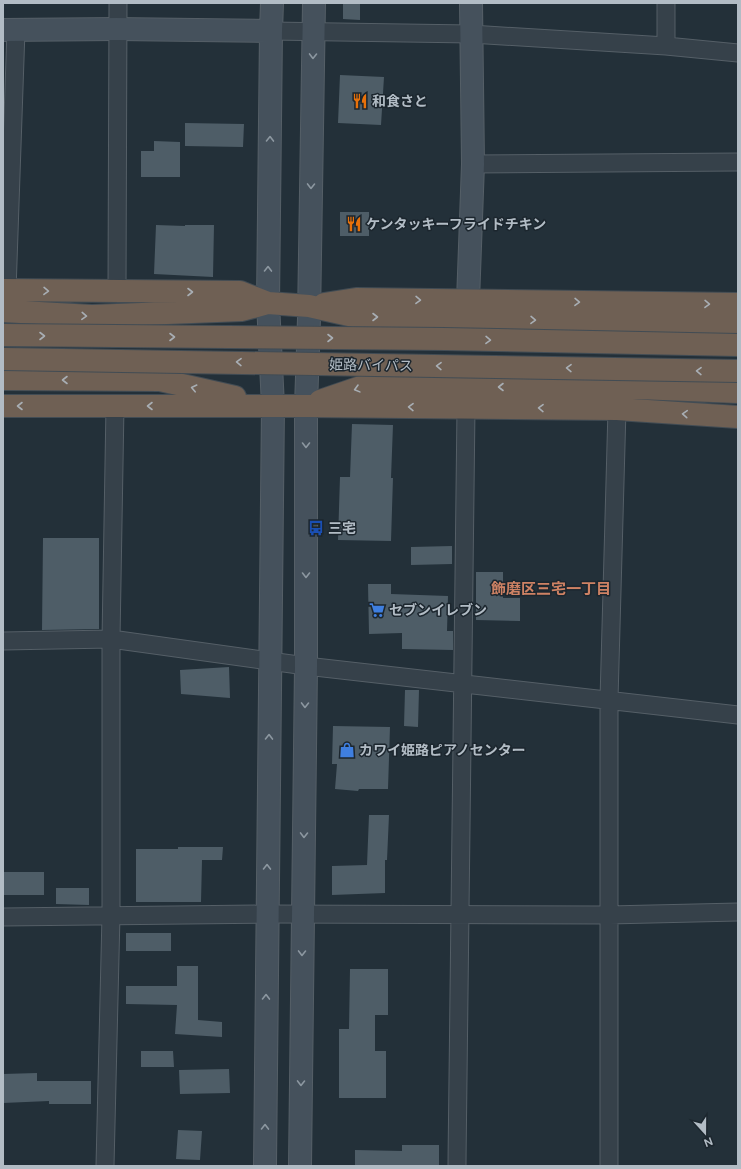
<svg xmlns="http://www.w3.org/2000/svg" width="741" height="1169" font-family="Figtree,'Noto Sans JP',sans-serif">
<style>
.building{fill:#4e5d67}
.lines{fill:none;stroke-linecap:round;stroke-linejoin:round}
.street-casing{stroke:#555f67;stroke-width:19}
.secondary-casing{stroke:#555f67;stroke-width:24}
.highway-casing{stroke:#424c54;stroke-width:24}
.street{stroke:#36414a;stroke-width:17}
.secondary{stroke:#45515c;stroke-width:22}
.highway{stroke:#6f6054;stroke-width:22}
.highway-bridge-casing{stroke:#424c54;stroke-width:24;stroke-linecap:butt}
.highway-bridge{stroke:#6f6054;stroke-width:22}
.oneway{stroke:#8c97a0}
.oneway2{stroke:#a8aeb4}
.labels{text-anchor:middle;stroke-width:3;stroke-linejoin:round;paint-order:stroke}
.poi-label{font-size:14px;font-weight:bold;fill:#b2bcc5;stroke:#1c262e;text-anchor:start}
.street-label{font-size:14px;fill:#b2bcc5;stroke:#1c262e}
.neighbourhood-label{font-size:15px;font-weight:bold;fill:#ce8264;stroke:#1c262e}
</style>
<rect width="100%" height="100%" fill="#233039"/>
<path class="building" d="M343,3H360V20L343,19Z
M340,75L384,77L381,125L338,123Z
M185,123L244,124L243,147L185,146Z
M154,141L180,142V177H141V151H154Z
M340,212H369V236H340Z
M156,225L185,226V225H214L213,277L154,274Z
M352,424L393,425L391,478H393L391,541L338,540L340,477H350Z
M43,538H99V629L42,630Z
M452,546V564L411,565V547Z
M476,572H503V598H520V621L476,620Z
M368,584H391V594L448,596L447,631H453V650L402,649V633L369,634Z
M229,667L230,698L181,694L180,670Z
M405,690H419L418,727L404,726Z
M333,726L390,727L388,789H359L358,791L335,789L337,764H332Z
M369,815H389L387,860H385V893L332,895V866L367,865Z
M178,847H223L222,860H202L201,902H136V849H178Z
M3,872H44V895H3Z
M56,888H89V905L56,904Z
M126,933H171V951H126Z
M177,966H198V1020L222,1022V1037L175,1034L177,1005L126,1004V986H177Z
M350,969H388V1015H375V1051H386V1098H339V1029H349Z
M141,1051H173L174,1067H141Z
M229,1069L230,1093L180,1094L179,1070Z
M37,1073V1081H91V1104H49V1101L3,1103V1074Z
M178,1130L202,1131L200,1160L176,1159Z
M402,1145H439V1166H355V1150L402,1151Z"/>
<g class="lines">
<defs>
<path id="street" d="M666,3V46
M271,31L471,34L666,46L738,53
M473,164L738,162
M7,291L16,30
M117,292L118,3
M3,641L111,639L306,666L738,715
M3,917L267,914L609,915L738,912
M105,1166L111,915V639L115,406
M457,1166C459,913 463,660 466,408
M609,1166V700L617,409"/>
<path id="secondary" d="M3,30L117,29L271,31
M468,301L473,164L471,3
M265,1166L273,406L268,303L271,31L272,3
M300,1166L306,666V406L309,318L314,3"/>
<path id="highway" d="M3,290L240,292L268,303L309,306L358,317L738,324
M324,304L356,299L738,304
M3,311L92,316L242,310L268,303
M3,379L160,380L235,397
M320,401L361,387L638,388L738,392
M3,406H306L617,409L738,417"/>
</defs>
<use href="#street" class="street-casing"/>
<use href="#secondary" class="secondary-casing"/>
<use href="#highway" class="highway-casing"/>
<use href="#street" class="street"/>
<use href="#secondary" class="secondary"/>
<use href="#highway" class="highway"/>
<defs>
<path id="highway-bridge" d="M3,335L444,339L738,345
M3,359L738,371"/>
</defs>
<use href="#highway-bridge" class="highway-bridge-casing"/>
<use href="#highway-bridge" class="highway-bridge"/>
</g>
<defs><path id="oneway-chevron" d="M-2-3.5L2.5 0L-2 3.5" fill="none" stroke-width="1.6" stroke-linecap="round" stroke-linejoin="round"/></defs>
<g class="oneway">
<use href="#oneway-chevron" transform="translate(313 56) rotate(91)"/>
<use href="#oneway-chevron" transform="translate(270 139) rotate(-89)"/>
<use href="#oneway-chevron" transform="translate(311 186) rotate(91)"/>
<use href="#oneway-chevron" transform="translate(268 269) rotate(-89)"/>
<use href="#oneway-chevron" transform="translate(306 445) rotate(90)"/>
<use href="#oneway-chevron" transform="translate(306 575) rotate(90)"/>
<use href="#oneway-chevron" transform="translate(305 705) rotate(91)"/>
<use href="#oneway-chevron" transform="translate(269 737) rotate(-89)"/>
<use href="#oneway-chevron" transform="translate(304 835) rotate(91)"/>
<use href="#oneway-chevron" transform="translate(267 867) rotate(-89)"/>
<use href="#oneway-chevron" transform="translate(302 953) rotate(91)"/>
<use href="#oneway-chevron" transform="translate(266 997) rotate(-89)"/>
<use href="#oneway-chevron" transform="translate(301 1083) rotate(91)"/>
<use href="#oneway-chevron" transform="translate(265 1127) rotate(-89)"/>
</g>
<g class="oneway2">
<use href="#oneway-chevron" transform="translate(46 291) rotate(1)"/>
<use href="#oneway-chevron" transform="translate(190 292)"/>
<use href="#oneway-chevron" transform="translate(418 300) rotate(1)"/>
<use href="#oneway-chevron" transform="translate(577 302) rotate(1)"/>
<use href="#oneway-chevron" transform="translate(707 304) rotate(1)"/>
<use href="#oneway-chevron" transform="translate(84 316) rotate(3)"/>
<use href="#oneway-chevron" transform="translate(375 317)"/>
<use href="#oneway-chevron" transform="translate(533 320) rotate(1)"/>
<use href="#oneway-chevron" transform="translate(42 336)"/>
<use href="#oneway-chevron" transform="translate(172 337)"/>
<use href="#oneway-chevron" transform="translate(330 338)"/>
<use href="#oneway-chevron" transform="translate(488 340) rotate(1)"/>
<use href="#oneway-chevron" transform="translate(239 362) rotate(-179)"/>
<use href="#oneway-chevron" transform="translate(439 366) rotate(-179)"/>
<use href="#oneway-chevron" transform="translate(569 368) rotate(-179)"/>
<use href="#oneway-chevron" transform="translate(699 371) rotate(-179)"/>
<use href="#oneway-chevron" transform="translate(65 380) rotate(-180)"/>
<use href="#oneway-chevron" transform="translate(501 387) rotate(-180)"/>
<use href="#oneway-chevron" transform="translate(194 388) rotate(-167)"/>
<use href="#oneway-chevron" transform="translate(357 389) rotate(165)"/>
<use href="#oneway-chevron" transform="translate(20 406) rotate(-180)"/>
<use href="#oneway-chevron" transform="translate(150 406) rotate(180)"/>
<use href="#oneway-chevron" transform="translate(411 407) rotate(-179)"/>
<use href="#oneway-chevron" transform="translate(541 408) rotate(-179)"/>
<use href="#oneway-chevron" transform="translate(685 414) rotate(-176)"/>
</g>
<defs>
<symbol id="restaurant-bare" viewBox="-9 -9 18 18"><path d="M-5-6h1v4h1v-4h1v4h1v-4h1v5L-1.5 .5V6h-2V.5L-5-1ZM5-6V6H3V1.5H1.5Q1.5-4 5-6Z" fill="#e8710a" stroke="#1c262e" stroke-width="2.5" paint-order="stroke"/></symbol>
<symbol id="bus-bare" viewBox="-9 -9 18 18"><path d="M-5-6H5V4H4V6H2V4H-2V6H-4V4H-5ZM-3.5-4V0h7V-4ZM-3.5 1.2v1.5H-2V1.2ZM2 1.2v1.5H3.5V1.2Z" fill="#1a4fb4" stroke="#1c262e" stroke-width="2.5" paint-order="stroke"/></symbol>
<symbol id="supermarket-bare" viewBox="-9 -9 18 18"><path d="M-6-5.5h2.5l.6 2H6L4.5 2H-2.5L-4.4-4H-6ZM-1.5 3.2a1.3 1.3 0 1 0 .1 0ZM3 3.2a1.3 1.3 0 1 0 .1 0Z" fill="#3f7fe0" stroke="#1c262e" stroke-width="2.5" paint-order="stroke"/></symbol>
<symbol id="shop-bare" viewBox="-9 -9 18 18"><path d="M-5-2.5h2.3a2.7 3.5 0 0 1 5.4 0H5L5.5 6h-11ZM-1.5-2.5h3a1.5 2.3 0 0 0-3 0Z" fill="#3f7fe0" stroke="#1c262e" stroke-width="2.5" paint-order="stroke"/></symbol>
</defs>
<g fill-rule="evenodd">
<use href="#restaurant-bare" x="349" y="90" width="22" height="22"/>
<use href="#restaurant-bare" x="343" y="213" width="22" height="22"/>
<use href="#bus-bare" x="305" y="517" width="22" height="22"/>
<use href="#supermarket-bare" x="366" y="599" width="22" height="22"/>
<use href="#shop-bare" x="336" y="739" width="22" height="22"/>
</g>
<g class="labels">
<g class="poi-label">
<text x="372" y="106">和食さと</text>
<text x="366" y="229">ケンタッキーフライドチキン</text>
<text x="328" y="533">三宅</text>
<text x="389" y="615">セブンイレブン</text>
<text x="359" y="755">カワイ姫路ピアノセンター</text>
</g>
<g class="street-label">
<text transform="translate(371 365) rotate(1)" y="5">姫路バイパス</text>
</g>
<g class="neighbourhood-label">
<text x="551" y="594">飾磨区三宅一丁目</text>
</g>
</g>
<rect width="741" height="1169" fill="none" stroke="#b2bcc5" stroke-width="8"/>
<g transform="translate(705 1133) rotate(159)" stroke="#1c262e" stroke-width="3" paint-order="stroke">
<path d="M0-3L7 15L0 10L-7 15Z" fill="#b2bcc5"/>
<text y="-6" font-size="11" font-weight="bold" text-anchor="middle" fill="#b2bcc5">N</text>
</g>
</svg>
